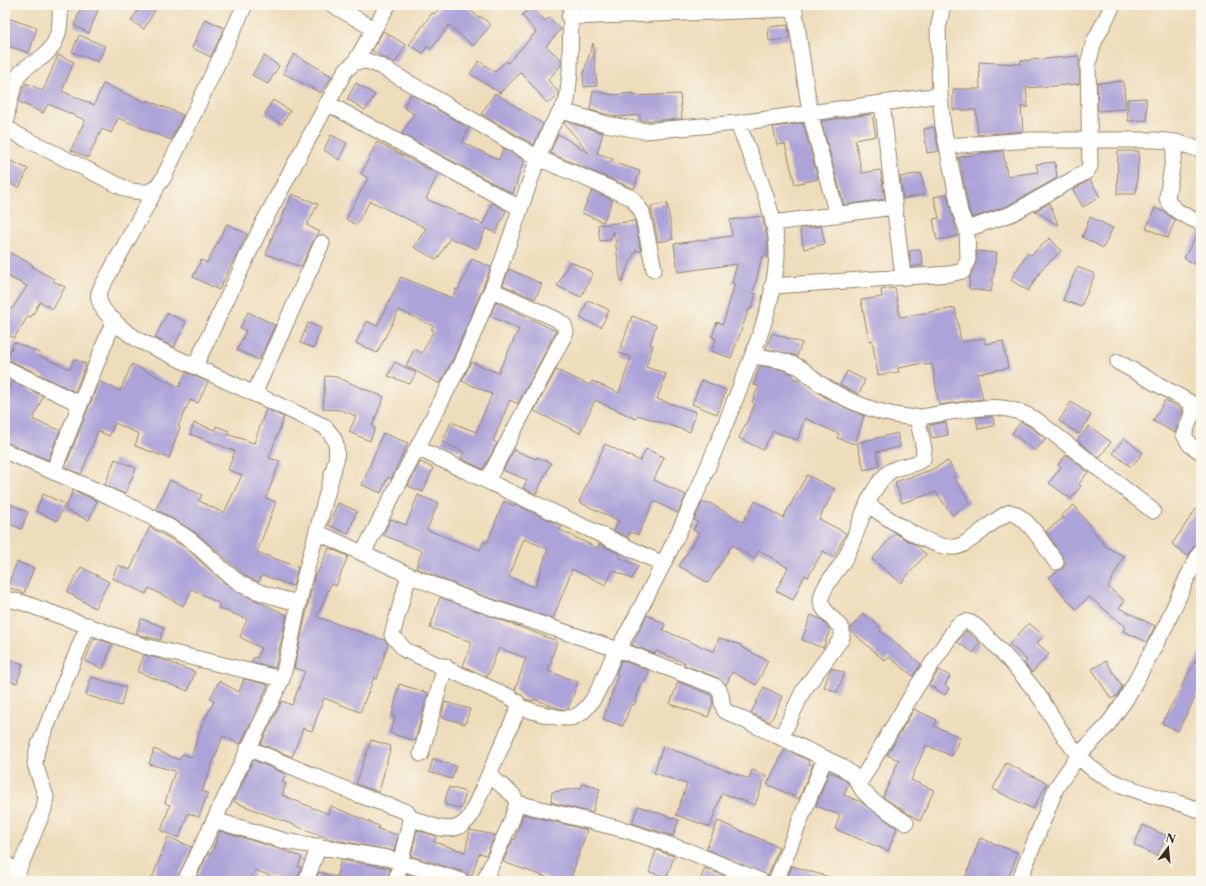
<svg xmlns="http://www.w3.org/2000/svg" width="1206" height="886" font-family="'Libre Caslon Text',serif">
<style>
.building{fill:#aca3d8;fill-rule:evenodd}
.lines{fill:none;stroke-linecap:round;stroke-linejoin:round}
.street-casing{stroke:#94846c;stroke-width:17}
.street{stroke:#fff;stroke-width:15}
</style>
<rect width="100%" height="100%" fill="#fbf7ec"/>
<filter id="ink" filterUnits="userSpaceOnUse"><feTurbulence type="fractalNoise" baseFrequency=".025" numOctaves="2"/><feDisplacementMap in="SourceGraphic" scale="8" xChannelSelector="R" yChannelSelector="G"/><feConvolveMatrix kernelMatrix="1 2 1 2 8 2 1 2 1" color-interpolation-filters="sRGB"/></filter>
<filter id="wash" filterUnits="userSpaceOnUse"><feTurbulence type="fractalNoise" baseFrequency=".012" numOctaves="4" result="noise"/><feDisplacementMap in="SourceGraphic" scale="16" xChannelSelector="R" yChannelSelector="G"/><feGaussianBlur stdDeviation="0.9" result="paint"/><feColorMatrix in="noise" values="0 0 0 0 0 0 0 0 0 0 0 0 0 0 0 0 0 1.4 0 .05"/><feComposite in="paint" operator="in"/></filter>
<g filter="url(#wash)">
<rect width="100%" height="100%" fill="#edb"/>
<g id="blocks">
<path class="building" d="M82,5L98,10L89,33L74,26Z
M141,5H158L144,29L131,21Z
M442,5H465L479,18L480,16L491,25L473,46L449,25L431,49L427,46L423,53L409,45L432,13L434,14Z
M532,7L545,21L549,18L561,29L546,46L561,59V65L548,80L559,93V95L551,102H546L521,72L500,93L470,74L479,61L495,72L506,61L508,63L536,32L522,15Z
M5,17L37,28L29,53L5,45Z
M205,19L224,28L211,57L192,48Z
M788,25L789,39L769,41L768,27Z
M383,31L406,45L395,63L372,51Z
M79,35L105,46L98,62L72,52Z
M593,43L597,86L584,87L583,75Z
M294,54L332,76L321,93L283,73Z
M58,55L74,62L62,91L94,105L103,84L146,102L147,100L183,115L171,140L118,118L111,133L102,129L88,158L71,150L85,120L48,104L43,113L19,102L26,83L43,91Z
M264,56L279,66L268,84L252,75Z
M1079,56V84L1026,88L1028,107H1021L1023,131L978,135L976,110H953V89H980L979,62L1021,64L1020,61Z
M1123,81L1126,109L1098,111L1097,83Z
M356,83L375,95L365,110L347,99Z
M593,91L614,95L634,93V96L680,94L682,119L640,121V115L618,117L590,110Z
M495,93L543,124L534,145L481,114Z
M411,94L469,128L462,142L499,160L503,148L524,160L513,194L402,134L414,114L403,107Z
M1146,98L1147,120L1128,121L1127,99Z
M273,100L290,111L282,124L265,114Z
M872,114L876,136L855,140L862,173L880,170L885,199L844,205L821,121Z
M565,121L603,133L597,153L613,159L612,162L640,171L634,189L550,153L558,134L589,153L564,123Z
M803,123L818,179L795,184L785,144L777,145L773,127Z
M934,127L939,151L927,153L924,129Z
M331,135L347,143L339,160L324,150Z
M377,142L438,174L426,199L483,224L492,203L506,211L496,233L486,228L477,249L450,238L437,260L414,247L426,228L370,201L356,225L346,219L368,178L361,174Z
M1003,151L1007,176L1038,172L1036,164L1055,162L1057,178L1007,206L972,218L969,209L959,157L980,154V153Z
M1118,151H1139L1136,194H1117Z
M5,158L28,169L19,188L5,181Z
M921,173L925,194L903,199L900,177Z
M1090,180L1100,197L1083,207L1073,190Z
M592,191L613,200L603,222L582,213Z
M292,194L318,204L307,225L320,232L314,239L301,267L266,254L277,224L279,225Z
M947,194L958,236L937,240L933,219L939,218L934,197Z
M667,203L673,239L658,242L651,206Z
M1050,203L1058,225L1035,211Z
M1155,208L1166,213L1175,220L1168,238L1146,228Z
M762,216L768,242V256L762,257L753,293L756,294L751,310L749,309L731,358L711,351L716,339L712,337L717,322L723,324L735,284L732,283L737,264L678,272L674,244L732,236L730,220Z
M1090,217L1113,228L1103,248L1082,237Z
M635,221L641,252L636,250L621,283L614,231L610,240L600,241L598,225Z
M227,224L247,234L219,290L193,277L201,260L207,263Z
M821,226L825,244L804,249L800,229Z
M1199,231L1201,232V268L1184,258Z
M1050,238L1061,251L1042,269L1028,291L1011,280L1027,253L1031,255Z
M920,249L923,265L911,267L909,251Z
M5,250L33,265L32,267L54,279L53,281L65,287L53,309L40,302L31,317L28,316L14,338L5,333V305L12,309L27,286L5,275Z
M977,251L997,253L991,292L969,289L970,276L976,262Z
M472,259L491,267L454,357L440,384L406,366L414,349L422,353L434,330L431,329L433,326L399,310L377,353L356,343L367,321L377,326L401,277L452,298L456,289L458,290Z
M570,261L593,273L581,297L557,286Z
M1077,267L1095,274L1081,307L1063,300Z
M509,269L542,284L535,299L503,285Z
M895,288L900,317L955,308L961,341L963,342L985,338V344L1003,341L1008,368L977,374L983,399L939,405L932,364L925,365V363L898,368L899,372L878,375L872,340L869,341L861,300L882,297L881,290Z
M588,300L609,310L601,327L580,318Z
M496,302L556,331L518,404L510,400L493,441L497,443L483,469L461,459L464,452L442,442L451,422L476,432L492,394L462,381L471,362L498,373L519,329L490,316Z
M248,312L275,325L259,360L237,350L246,331L240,328Z
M167,313L186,322L174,347L155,338Z
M632,316L656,325L650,344L653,345L646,367L666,374L657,399L696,412L690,432L638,415L636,419L595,400L580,433L534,411L556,370L590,385L592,381L619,393L631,357L619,353Z
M308,323L321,328L314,348L300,343Z
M772,333L802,343L797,356L766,349Z
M14,342L40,353L39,356L70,369L74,359L86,364L75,392L7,359Z
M395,362L416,373L410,384L388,376Z
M132,364L179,387L186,372L208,382L198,403L190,400L178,426L180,427L169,458L135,446L139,434L115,423L109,436L98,431L81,474L65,467L99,381L120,391Z
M760,366L779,369L793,374V378L804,382L826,398L864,416L855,444L837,438L839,434L805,418L797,440L773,431L763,450L739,438L755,404L752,402L759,386L753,385Z
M847,371L865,380L859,394L840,385Z
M325,376L336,377L384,397L372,426L375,428L370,441L349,432L356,416L341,410L323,409Z
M702,380L726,390L717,414L692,404Z
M12,381L43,396L33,420L60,430L48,460L5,442V397Z
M1165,400L1183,410L1175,433L1153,421Z
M1071,402L1091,415L1079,434L1059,421Z
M266,409L284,417L269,458L280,461L266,498L276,502L257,552L298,567L293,586L262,575L259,582L247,577L196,533L156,509L170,480L202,495L199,501L224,513L242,475L228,470L235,451L190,434L194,423L215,430L216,426L229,431L227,434L254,443Z
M976,417H993L994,426L978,429Z
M946,422L948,435L932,438L929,425Z
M1021,422L1030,427L1046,439L1035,451L1012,433Z
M1089,426L1111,442L1099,458L1077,440Z
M383,433L408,443L391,479L388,477L381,493L362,485Z
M897,433L900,447L876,452L880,466L864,470L857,443Z
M1124,438L1143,453L1131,467L1113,453Z
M605,444L640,461L646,449L664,457L654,480L686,495L678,513L654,501L638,535L630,532L628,537L614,531L619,521L579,502Z
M514,450L536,459L537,457L551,463L536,494L523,488L527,480L503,470Z
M1066,455L1088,472L1079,484L1081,486L1071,499L1049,483L1061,467L1058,465Z
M115,459L136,468L125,494L105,485Z
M948,461L956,475L953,477L970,502L952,515L936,492L902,503L895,482L931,470Z
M420,462L433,468L423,492L408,486Z
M807,475L835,489L819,519L846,533L834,557L823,551L808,577L805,575L793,600L776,591L788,568L759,550L754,559L732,545L708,583L679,566L699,533L693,530L698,522L694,520L702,502L706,504L708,502L743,522L755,501L783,518Z
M73,490L97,501L89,520L65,510Z
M43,494L65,504L57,521L36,511Z
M418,495L438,503L427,530L480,550L483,542L487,543L504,501L515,506V504L562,526L560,530L597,548L599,544L620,554L619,557L638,566L632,579L613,570L606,585L572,569L553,619L478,594L416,568L422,551L383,535L391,519L406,525ZM524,539L548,549L535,587L509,577Z
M5,502L28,512L21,529L5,522Z
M1201,502V542L1196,544L1188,556L1172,544Z
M338,503L357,511L348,534L328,525Z
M1074,505L1106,547L1124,556L1108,587L1125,601L1119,608L1155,626L1147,642L1123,631L1125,626L1089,597L1076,609L1048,578L1065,566V562L1046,531L1063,518L1061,516Z
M150,527L186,548L222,581L238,592L287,615L275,668L251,662L254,657L257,658L261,648L240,637L247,619L218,608L220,604L192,589L183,606L149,588L146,594L112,578L118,565L130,570Z
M895,533L915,545L926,554L901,583L872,559Z
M329,548L348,556L336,586L331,584L317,617L384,640L388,644L377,679L374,678L360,712L324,698L312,731L303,728L292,757L261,744L282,701L292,705L305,671L294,668L315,573L317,574Z
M17,562L34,568L24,593L7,587Z
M81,567L109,582L95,608L67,592Z
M440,597L557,641L548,671L578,682L568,709H561L534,699L533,701L525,699L515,690L526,658L499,648L487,677L463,666L472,642L430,628Z
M863,613L882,629L880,631L921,664L913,676L889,657L885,661L851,631V628Z
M647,615L665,624L663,630L714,652L719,638L741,645V647L768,661L756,685L732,672L726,685L718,678L684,665L685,663L656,651L655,654L632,645Z
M811,615L820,619L830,629L823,648L802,640Z
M141,619L164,627L160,640L136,634Z
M1029,623L1044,636L1037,643L1049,654L1032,673L1024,663L1027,660L1009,644Z
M966,631L980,643L974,653L957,642Z
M94,638L112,644L103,669L85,661Z
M1201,650V686L1178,731L1162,723Z
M144,655L160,659L195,672L188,691L138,672Z
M5,658L23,664L17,683L5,680Z
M621,660L649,671L644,684L642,683L634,705L631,704L623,726L603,719L618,675L616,674Z
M1106,661L1122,687L1118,695L1111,699L1092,669Z
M831,668L845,673L837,692L824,687Z
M939,670L950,676L945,685L949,688L945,695L929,685Z
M91,677L126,687L121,706L86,695Z
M244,679L268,685L242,741L240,744L223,736L202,791L208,793L199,817L188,813L179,838L161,831L170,805L165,803L175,771L149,764L154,749L179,760L182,754L191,757L202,725L214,701L210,699L219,681L239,692Z
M678,682L711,695L713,703L708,717L670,704Z
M399,684L428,693L415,741L390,733L395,717L392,716Z
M764,687L783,697L770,722L751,713Z
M445,702L470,709L465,724L441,717Z
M914,709L937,720L934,726L960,737L952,756L926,745L911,780L934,790L920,821L883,797L899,760L887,755Z
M371,740L391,746L379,792L356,784Z
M663,746L749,779L752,770L766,775L755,805L722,793L710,827L676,815L687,784L654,773Z
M785,749L809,761L808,763L813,765L799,799L767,784Z
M433,759L456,766L452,779L429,772Z
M253,760L286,774L282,782L286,784L282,795L328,814L331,806L379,826L378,829L398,835L394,851L330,839L234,802Z
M1006,763L1047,783L1033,809L993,789Z
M829,772L838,775L847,782L848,784L844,795L861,802L897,828L888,851L835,829L840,815L816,806Z
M583,783L600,789L592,813L551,802L552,792L581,788Z
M449,787L466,792L461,809L444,804Z
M638,806L679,820L673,836L632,823Z
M523,814L587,830L570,881H547L549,878L503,862L513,839L515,840Z
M718,821L779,847L768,876L706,849Z
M1143,825L1167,836L1157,856L1134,845Z
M417,830L436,836L434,842L465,852L470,830L495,835L486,855L479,853L470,881L468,875L464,872L411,856Z
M220,831L283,850L302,857L298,867H301L297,881H283L255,870L250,881H195L208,853L211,854Z
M168,837L192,847L176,881H151Z
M980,838L1018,853L1007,881H964Z
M656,850L674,856L667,877L649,872Z
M341,860L390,868L387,881H335Z
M792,866L832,878L831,881H786Z
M705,868L737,881H700Z
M319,872L336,877L335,881H316Z
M407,874L431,881H405Z"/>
</g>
</g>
<g filter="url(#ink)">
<use href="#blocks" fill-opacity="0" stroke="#94846c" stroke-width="1"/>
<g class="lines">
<defs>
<path id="street" d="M60,5C61,27 59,47 38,60C32,64 23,68 19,75C12,87 6,113 6,127L18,135L128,190C147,194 153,194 164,177L245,5
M333,5L374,29
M794,5L810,113L837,215
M569,17L794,9
M355,62L388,5
M327,103L520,208
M882,103L903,277
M562,111L606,124L644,131L738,123L940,95
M1176,142L1167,198C1172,212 1189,217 1201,223
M947,146L1030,140H1155L1176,142L1201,150
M157,187L100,290C99,292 98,296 99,299C101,314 128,334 140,341L324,426C336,439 338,443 336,460L303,583L287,659L282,679L185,881
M773,223L894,207
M967,229L1011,214L1086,172L1090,166L1088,64L1094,42L1113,5
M772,286L950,274L963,271L968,259L967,229L960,212L943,126L940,95L938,29L943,5
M753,356C767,358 783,359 797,366C806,370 812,379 821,384C845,401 879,414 908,417C918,418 929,416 938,414C975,409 1001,400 1035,419L1153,511
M1118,362L1191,403L1192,414L1184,435L1190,445L1201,452
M195,366L263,223L345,71L355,62L367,61L380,66L538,158L632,198L642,212L654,269
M5,368L80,404
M254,394L322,243
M417,448L663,564
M5,451C64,477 127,501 183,535C205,549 221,572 243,585C260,594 280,598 298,603
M53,472L114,320
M487,481L566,332L564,325L556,319L492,290
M868,505C887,517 940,557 962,545C979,536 992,520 1010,512C1030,518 1044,546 1056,562
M317,532L409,575L475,602L628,653L715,686C725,693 719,702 725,711L841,766L854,776L863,791L873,801L906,823
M363,553L462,361L496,279L538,158L551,127L567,101L570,72L571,5
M409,575L392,635L405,650L510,697L517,702L519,707L470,817C453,839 433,825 410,818
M5,599L21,602L144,646L282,679
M628,653L622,649L623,640C634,622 643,603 653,584C682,528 708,469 731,410C750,361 774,309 777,256C779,217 752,161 738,123
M519,707C534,711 551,718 567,718C592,719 607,669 616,650
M781,738L803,691L842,638V629C835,620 821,610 821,600C822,586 837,572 844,560C859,534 865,494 887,474C897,464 912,468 923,459L924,449L917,417
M248,748L359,795L407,812L410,818L409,826L396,881
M421,754L445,666
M859,784L916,688L957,626C960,623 963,621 968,622C976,624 983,633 989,639C1007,657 1026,678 1041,699C1053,718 1064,738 1078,755C1107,791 1161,794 1201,811
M517,803L625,830L688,851L761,881
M214,820L285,841L387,858L461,881
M5,863L12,868L17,874L15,881
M17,874L44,809L46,797L35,764L37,750L88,625
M306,881L319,846
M484,881L511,822L517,803L513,795L489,775
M776,881L825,758
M1019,881L1056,788L1078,756L1106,727L1126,699L1166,625L1187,578L1201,551"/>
</defs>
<use href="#street" class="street-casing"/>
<use href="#street" class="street"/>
</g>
</g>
<rect width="1206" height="886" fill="none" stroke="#fbf7ec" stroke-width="20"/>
<g transform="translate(1168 848) rotate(16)" stroke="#fbf7ec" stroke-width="3" paint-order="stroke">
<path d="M0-3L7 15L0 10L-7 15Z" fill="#3b2a1e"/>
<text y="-6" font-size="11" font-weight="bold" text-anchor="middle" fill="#3b2a1e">N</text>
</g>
</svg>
